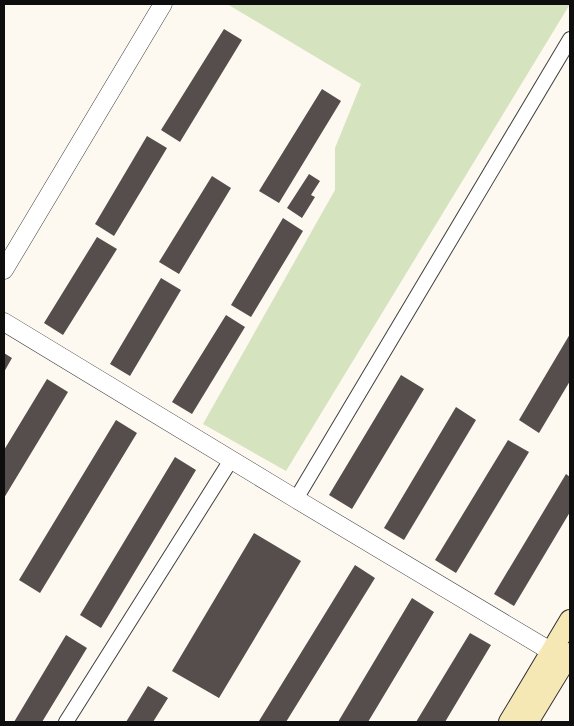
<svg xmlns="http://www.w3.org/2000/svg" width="574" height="726" font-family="'Source Serif 4',serif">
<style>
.green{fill:#d5e3be}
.building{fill:#554e4c}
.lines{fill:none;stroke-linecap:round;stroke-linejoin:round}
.minor-casing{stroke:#414141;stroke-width:16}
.tertiary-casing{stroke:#414141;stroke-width:19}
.secondary-casing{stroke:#303030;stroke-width:22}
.minor{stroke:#fff;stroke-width:14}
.tertiary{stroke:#fff;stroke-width:18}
.secondary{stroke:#f5e8b4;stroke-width:20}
</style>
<rect width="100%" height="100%" fill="#fdf9f1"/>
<path class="green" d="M227,4H570L286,471L203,424L335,190V148L361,84Z"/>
<path class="building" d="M224,29L242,40L180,142L161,130Z
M322,89L341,101L279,203L259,191Z
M147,136L167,148L114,236L95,224Z
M309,174L320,181L311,195L315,197L302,218L287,208Z
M212,176L231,188L179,274L159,262Z
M283,218L303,231L251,317L231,305Z
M97,237L117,249L63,335L44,323Z
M161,278L181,290L130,376L110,364Z
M226,315L245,327L192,414L172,402Z
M570,334V381L539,433L519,420Z
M4,353L12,358L4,372Z
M401,375L424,389L352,509L329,495Z
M47,379L68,392L4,498V450Z
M456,407L476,420L404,540L384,528Z
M116,420L137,433L40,593L19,580Z
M508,440L529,452L456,573L435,560Z
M175,457L196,470L101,628L80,615Z
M566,474L570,477V512L514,606L494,594Z
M254,533L301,561L219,698L172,671Z
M355,565L375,578L286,722H261L259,721Z
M412,598L434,612L368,722H338Z
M470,633L491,645L445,722H416Z
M66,635L87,648L42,722H14Z
M148,686L168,698L153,722H126Z"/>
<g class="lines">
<defs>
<path id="minor" d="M296,499L570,39
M66,722L231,460"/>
<path id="tertiary" d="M4,270L163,4
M4,322L296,499L562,658"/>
<path id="secondary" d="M509,722L570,620
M528,722L570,653"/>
</defs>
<use href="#minor" class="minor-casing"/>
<use href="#tertiary" class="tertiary-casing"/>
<use href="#secondary" class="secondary-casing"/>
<use href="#minor" class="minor"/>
<use href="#tertiary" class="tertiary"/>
<use href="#secondary" class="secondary"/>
</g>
<rect width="574" height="726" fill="none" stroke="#0e0e0e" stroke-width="10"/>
</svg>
